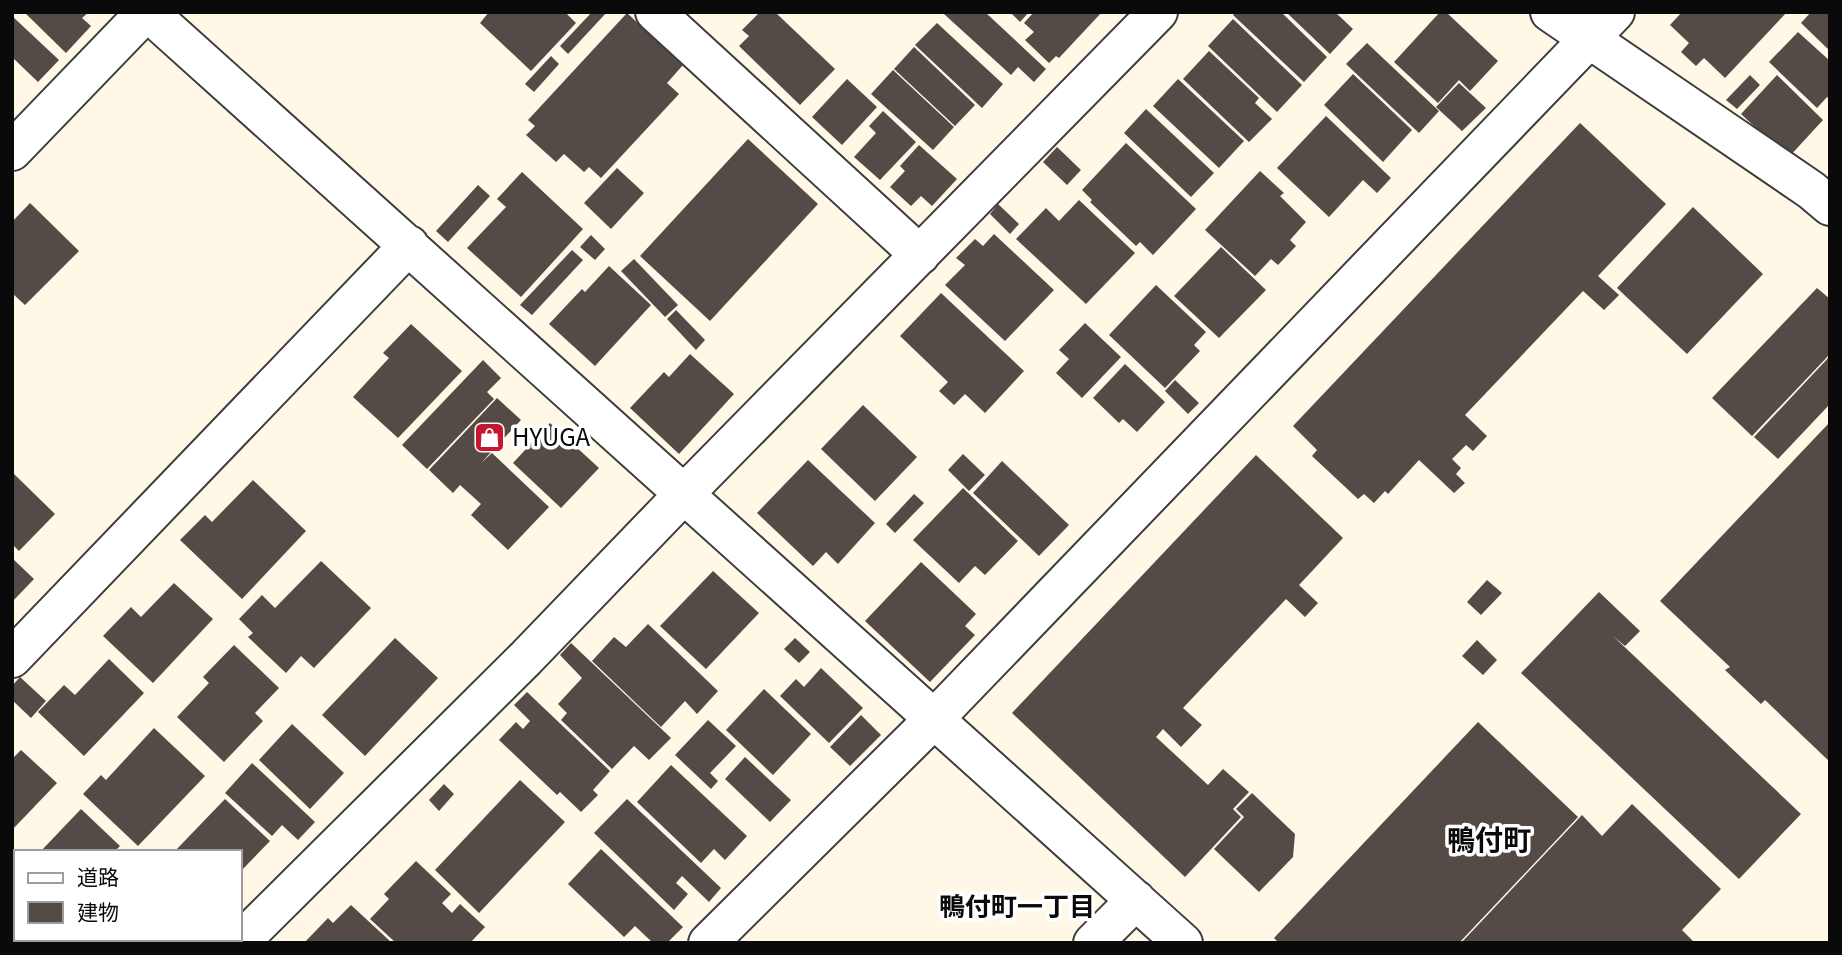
<svg xmlns="http://www.w3.org/2000/svg" width="1842" height="955" font-family="Georgia,'Noto Sans JP',serif">
<style>
.building{fill:#544a46}
.lines{fill:none;stroke-linecap:round;stroke-linejoin:round}
.street-casing{stroke:#3d3d3d;stroke-width:42}
.street{stroke:#fff;stroke-width:38}
.labels{text-anchor:middle;stroke-width:7;stroke-linejoin:round;paint-order:stroke}
.poi-label{font-size:24px;fill:#0a0a0a;stroke:#fff;text-anchor:start}
.neighbourhood-label{font-size:26px;font-weight:bold;fill:#0a0a0a;stroke:#fff}
.quarter-label{font-size:28px;font-weight:bold;fill:#0a0a0a;stroke:#fff}
</style>
<rect width="100%" height="100%" fill="#fff8e7"/>
<path class="building" d="M24,12H89L82,18L91,26L66,53Z
M489,12H565L576,23L531,71L480,23Z
M592,12H607L568,54L560,46Z
M760,12H775L835,69L800,105L739,46L749,36L742,30Z
M945,12H985L1046,69L1034,82L1018,67L1011,75L944,14Z
M1010,12H1029L1020,22Z
M1034,12H1102L1059,58L1056,56L1049,63L1025,40L1034,32L1024,23Z
M1236,12H1281L1327,57L1304,82L1233,15Z
M1286,12H1335L1353,29L1330,54Z
M1440,12H1446L1498,61L1470,91L1459,80L1438,103L1394,62Z
M1682,12L1694,14L1787,12L1725,78L1704,58L1696,66L1681,52L1689,43L1670,25Z
M1811,12H1830V51L1801,23Z
M627,13L683,65L667,83L679,94L601,178L589,167L584,172L564,154L556,162L526,135L535,126L528,120Z
M12,16L59,60L38,82L14,59L12,60Z
M1233,19L1302,85L1277,112L1208,46Z
M937,23L1003,84L982,108L915,45Z
M1798,32L1830,61V100L1827,97L1817,108L1769,62Z
M1367,43L1439,111L1419,133L1346,64Z
M914,47L975,105L955,126L894,69Z
M1209,51L1259,98L1255,103L1272,119L1249,142L1183,79Z
M551,56L559,64L534,92L525,84Z
M893,70L954,127L933,150L871,94Z
M1353,74L1412,130L1383,162L1324,105Z
M1750,75L1760,85L1737,109L1726,100Z
M1777,75L1823,120L1788,158L1741,114Z
M847,79L877,107L842,145L812,117Z
M1178,79L1244,141L1219,168L1153,106Z
M1459,83L1486,108L1462,131L1436,107Z
M1146,109L1214,173L1191,197L1124,133Z
M883,111L916,142L880,180L854,157L876,133L869,126Z
M1326,116L1391,178L1377,193L1363,180L1329,217L1277,168Z
M1580,123L1666,204L1598,276L1619,295L1604,310L1583,291L1465,415L1487,436L1473,451L1466,445L1452,459L1461,468L1456,474L1465,483L1454,493L1419,460L1388,494L1385,491L1374,503L1364,494L1358,499L1312,456L1317,450L1293,426Z
M748,139L818,204L710,321L640,256Z
M1126,143L1196,209L1153,255L1140,242L1136,246L1090,202L1092,200L1082,190Z
M919,145L957,179L932,206L921,196L911,206L890,187L905,171L900,166Z
M1057,147L1081,170L1067,185L1043,162Z
M617,168L644,193L611,229L584,203Z
M1260,171L1284,193L1280,196L1306,222L1290,240L1296,246L1278,265L1271,259L1255,276L1205,230Z
M522,172L583,229L521,297L467,248L506,207L497,199Z
M478,185L490,196L448,242L436,231Z
M1079,200L1135,253L1086,304L1016,239L1046,208L1059,221Z
M30,203L79,251L25,305L12,293V222Z
M998,204L1019,224L1010,234L990,214Z
M1693,207L1763,274L1687,354L1617,288Z
M994,234L1054,290L1005,341L945,285L965,265L956,258L975,239L983,246Z
M591,235L605,249L595,260L580,247Z
M1221,247L1266,290L1219,338L1174,296Z
M572,250L583,260L532,315L520,305Z
M634,259L678,305L665,317L621,271Z
M609,266L651,305L595,366L549,324L582,289L585,292Z
M1156,285L1206,332L1194,345L1200,351L1165,388L1109,335Z
M1817,288L1830,299V354L1752,436L1712,398Z
M941,293L1024,371L985,413L965,394L954,405L939,391L948,382L900,336Z
M676,310L705,340L696,350L667,319Z
M1085,323L1121,357L1082,398L1056,373L1069,359L1059,350Z
M411,324L462,371L398,438L353,397L389,358L383,353Z
M690,354L734,394L679,454L630,408L664,372L669,377Z
M1830,356V404L1778,459L1754,437Z
M483,360L501,378L487,392L494,399L427,469L402,445Z
M1125,364L1165,402L1137,432L1123,419L1119,423L1093,398Z
M1175,380L1199,403L1188,414L1165,391Z
M497,398L521,420L481,463L492,453L549,507L508,550L471,515L481,504L460,485L453,493L429,470Z
M863,405L917,457L875,501L821,449Z
M1830,422V762L1765,700L1761,704L1725,670L1730,667L1660,601Z
M550,423L599,468L561,508L513,463Z
M963,454L985,475L969,491L948,470Z
M1256,455L1343,538L1299,585L1318,603L1305,617L1286,599L1183,708L1202,725L1181,747L1163,729L1156,737L1208,785L1223,769L1249,792L1233,809L1241,817L1185,877L1012,713Z
M808,460L875,523L838,564L826,552L813,566L757,513Z
M1002,461L1069,525L1039,556L973,493Z
M12,472L55,514L19,551L12,544Z
M253,480L306,531L242,599L180,540L205,515L212,522Z
M963,488L1018,541L985,575L975,566L959,583L913,540Z
M914,494L924,503L895,533L886,524Z
M12,558L34,579L12,602Z
M321,561L371,608L314,668L301,656L286,673L248,637L253,633L239,619L262,595L275,608Z
M921,562L976,614L965,626L975,635L930,682L865,621Z
M713,571L759,613L706,669L660,626Z
M1487,580L1502,593L1481,615L1467,602Z
M174,583L213,619L153,683L103,636L131,607L141,617Z
M1599,592L1640,631L1625,646L1613,636L1801,814L1739,879L1521,673Z
M648,624L718,691L697,714L685,701L661,727L592,661L614,637L626,647Z
M395,638L438,678L365,756L322,715Z
M795,638L810,652L799,663L784,649Z
M1477,640L1497,660L1483,675L1462,656Z
M571,643L671,738L649,760L634,746L612,769L561,720L567,713L558,704L582,678L560,655Z
M234,645L279,688L255,713L263,721L224,762L177,717L209,683L203,677Z
M109,659L144,693L84,756L38,712L64,685L75,695Z
M821,668L863,708L829,743L780,696L796,679L804,687Z
M20,677L46,701L31,718L12,700V686Z
M764,689L811,734L773,775L726,730Z
M527,692L610,771L593,790L598,795L581,812L560,792L557,795L499,740L516,722L523,729L530,721L514,705Z
M861,715L881,735L850,766L830,747Z
M708,720L736,746L710,773L718,781L711,789L675,755Z
M1478,722L1578,817L1459,943H1279L1274,938Z
M292,724L344,773L310,809L259,760Z
M154,728L205,776L138,846L83,794L101,775L106,780Z
M21,750L57,783L12,830V759Z
M745,757L791,800L770,822L725,779Z
M252,763L315,822L298,840L282,825L272,836L225,793Z
M671,765L747,836L725,860L714,849L701,863L637,802Z
M520,780L565,822L479,913L435,870Z
M444,784L454,794L439,811L429,800Z
M1252,793L1295,834L1293,857L1259,892L1214,849L1244,817L1236,809Z
M225,799L270,841L240,872V852H174Z
M627,799L721,888L709,902L682,876L676,883L688,894L674,910L594,833Z
M1632,804L1721,889L1682,930L1695,943H1461L1582,815L1602,836Z
M81,809L120,846L114,852H40Z
M601,849L683,927L667,943H653L635,926L624,937L568,884Z
M416,861L451,894L442,903L452,913L460,904L485,927L470,943H396L370,919L389,899L384,894Z
M12,880L16,883V939H41L38,943H12Z
M351,905L392,943H304L328,918L333,923Z
M81,939H179L175,943H78Z"/>
<g class="lines">
<defs>
<path id="street" d="M148,12L1183,943
M655,12L920,255
M1550,12L1811,190L1830,206
M12,151L146,12
M12,658L409,245
M239,943L526,658L684,494L1158,12
M708,943L934,719L1615,12
M1093,943L1136,900"/>
</defs>
<use href="#street" class="street-casing"/>
<use href="#street" class="street"/>
</g>
<defs>
<symbol id="shop-square" viewBox="-11 -11 22 22"><rect x="-9" y="-9" width="18" height="18" rx="4" fill="#c5172f" stroke="#fff"/><path d="M-5-2.5h2.3a2.7 3.5 0 0 1 5.4 0H5L5.5 6h-11ZM-1.5-2.5h3a1.5 2.3 0 0 0-3 0Z" fill="#fff"/></symbol>
</defs>
<g fill-rule="evenodd">
<use href="#shop-square" x="472" y="420" width="35" height="35"/>
</g>
<g class="labels">
<g class="poi-label">
<text x="512" y="446">HYUGA</text>
</g>
<g class="neighbourhood-label">
<text x="1017" y="916">鴨付町一丁目</text>
</g>
<g class="quarter-label">
<text x="1489" y="850">鴨付町</text>
</g>
</g>
<rect width="1842" height="955" fill="none" stroke="#0a0a0a" stroke-width="28"/>
<rect x="14" y="850" width="228" height="91" fill="#ffffff" stroke="#9d9d9d" stroke-width="2"/>
<rect x="28" y="873" width="35" height="10" fill="#ffffff" stroke="#9d9d9d" stroke-width="2"/>
<text x="77" y="885" font-size="21" fill="#0a0a0a">道路</text>
<rect x="28" y="902" width="35" height="21" fill="#544a46" stroke="#9d9d9d" stroke-width="2"/>
<text x="77" y="920" font-size="21" fill="#0a0a0a">建物</text>
</svg>
